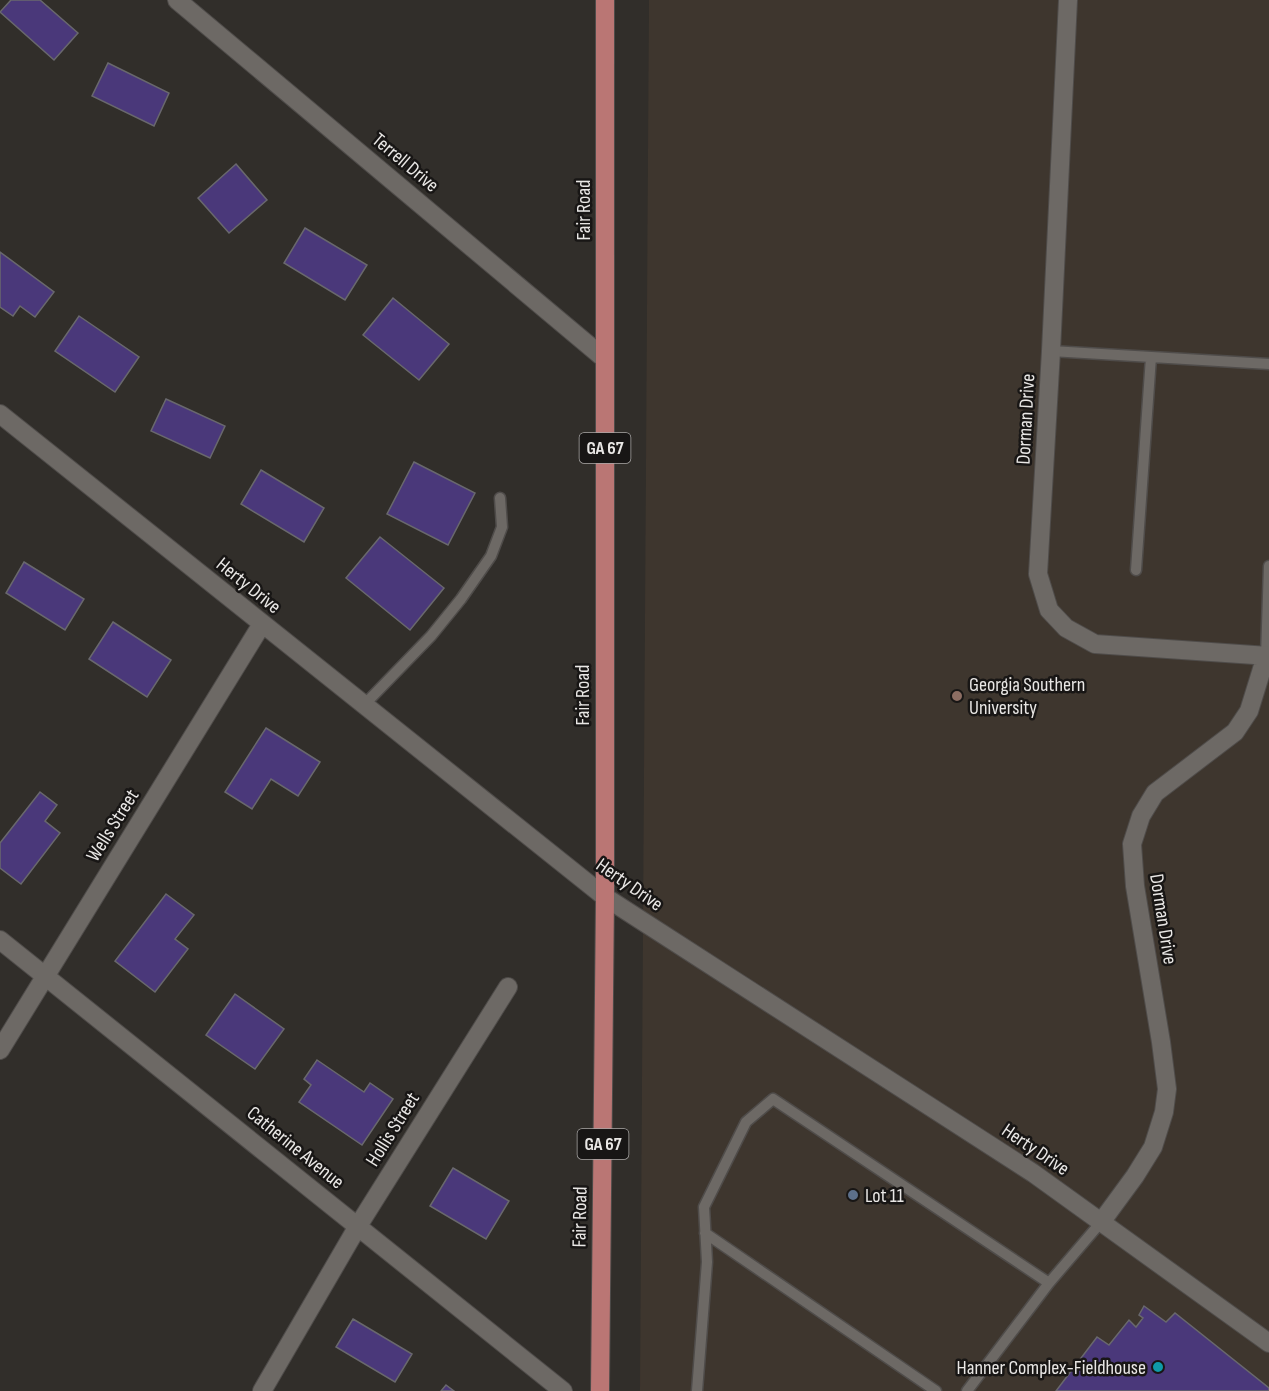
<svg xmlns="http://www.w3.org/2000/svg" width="1269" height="1391" font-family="'Sofia Sans Condensed',sans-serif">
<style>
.built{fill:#3e362e}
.building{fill:#4a387a;stroke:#69686d;stroke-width:1.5}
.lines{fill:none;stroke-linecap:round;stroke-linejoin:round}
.lane-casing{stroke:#4f4c4a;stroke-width:13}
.street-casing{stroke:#4f4c4a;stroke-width:20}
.primary-casing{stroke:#4f4c4a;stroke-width:20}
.lane{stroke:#6d6965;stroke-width:10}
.street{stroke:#6d6965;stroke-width:18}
.primary{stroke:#ba7674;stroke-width:18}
.education-dot{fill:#8d6e63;stroke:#181615;stroke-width:2}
.service-dot{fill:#5c6f8a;stroke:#181615;stroke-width:2}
.culture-dot{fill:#0f9aa8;stroke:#181615;stroke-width:2}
.labels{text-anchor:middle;stroke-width:5;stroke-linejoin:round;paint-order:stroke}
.shield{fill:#181615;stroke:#aaa8a7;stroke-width:1.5}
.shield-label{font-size:18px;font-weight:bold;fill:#e9e7e5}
.street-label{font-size:20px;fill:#e9e7e5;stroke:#181615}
.poi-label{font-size:20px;fill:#e9e7e5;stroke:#181615;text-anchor:start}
</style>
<rect width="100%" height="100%" fill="#312e2a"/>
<path class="built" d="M649,0H1269V1391H640Z"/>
<path class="building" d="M11,0H40L78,33L54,60L0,12Z
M108,63L169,93L154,126L92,96Z
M236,164L267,200L229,233L198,198Z
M305,228L367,265L345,300L284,263Z
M0,252L54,292L35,317L20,306L13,316L0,307Z
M393,298L449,344L419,380L363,335Z
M79,316L139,357L115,392L55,351Z
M166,399L225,426L210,458L151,431Z
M414,462L475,493L448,545L387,514Z
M261,470L324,508L304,542L241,504Z
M380,537L444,588L410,630L346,578Z
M24,562L84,599L65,630L6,593Z
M113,622L171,660L147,697L89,659Z
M266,728L320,762L298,796L271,779L252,809L225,792Z
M40,792L57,805L45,821L60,833L21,884L0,868V843Z
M166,894L194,915L175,939L188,949L155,992L115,961Z
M235,994L284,1029L255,1069L206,1035Z
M317,1060L364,1092L370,1083L393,1099L362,1145L299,1102L311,1085L304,1079Z
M453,1168L509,1201L486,1239L430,1206Z
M1144,1306L1166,1322L1175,1313L1269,1388V1391H1056L1097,1337L1109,1345L1129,1320L1136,1327L1143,1318L1139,1315Z
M353,1319L412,1354L395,1382L336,1347Z
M446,1385L454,1391H441Z"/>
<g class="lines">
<defs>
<path id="lane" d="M1051,351L1269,364
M1136,570L1151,357
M1266,656L1269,566
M364,705L431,636L461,599L491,556L502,527L500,498
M705,1233L936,1391
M697,1391L707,1262L704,1207L746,1122L773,1099L1049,1283L1102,1221
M967,1391L1049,1283"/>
<path id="street" d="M177,0L605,359
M1068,0L1051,351L1038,574L1049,610L1066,628L1095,644L1269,656
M0,414L605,897L1033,1173L1269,1343
M0,940L563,1391
M0,1050L262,624
M1102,1221L1135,1176L1153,1147L1164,1112L1167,1089L1161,1042L1135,886L1132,844L1141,816L1155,793L1235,732L1249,711L1266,656
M262,1391L358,1226L508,987"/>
<path id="primary" d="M600,1391L605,897V0"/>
</defs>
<use href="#lane" class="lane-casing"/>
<use href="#street" class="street-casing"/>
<use href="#primary" class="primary-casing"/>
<use href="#lane" class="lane"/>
<use href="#street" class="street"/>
<use href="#primary" class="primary"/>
</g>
<circle class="education-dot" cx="957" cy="696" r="6"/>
<circle class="service-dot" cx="853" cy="1195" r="6"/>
<circle class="culture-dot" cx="1158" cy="1367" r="6"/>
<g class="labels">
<g class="shield">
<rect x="579.5" y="433" width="51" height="30" rx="4.5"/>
<rect x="577.5" y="1129" width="51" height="30" rx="4.5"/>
</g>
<g class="shield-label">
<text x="605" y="454">GA 67</text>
<text x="603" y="1150">GA 67</text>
</g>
<g class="street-label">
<text transform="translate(406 162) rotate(40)" y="7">Terrell Drive</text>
<text transform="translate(583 210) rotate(-90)" y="7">Fair Road</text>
<text transform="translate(1025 419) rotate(-87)" y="7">Dorman Drive</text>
<text transform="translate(249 585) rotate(39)" y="7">Herty Drive</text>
<text transform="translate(582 695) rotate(-90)" y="7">Fair Road</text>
<text transform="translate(112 825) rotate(-58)" y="7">Wells Street</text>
<text transform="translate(630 884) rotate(35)" y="7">Herty Drive</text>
<text transform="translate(1164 919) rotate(81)" y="7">Dorman Drive</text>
<text transform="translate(392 1129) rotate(-58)" y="7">Hollis Street</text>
<text transform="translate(296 1147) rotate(39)" y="7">Catherine Avenue</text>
<text transform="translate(1036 1149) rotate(34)" y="7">Herty Drive</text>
<text transform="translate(579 1217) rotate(-89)" y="7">Fair Road</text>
</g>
<g class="poi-label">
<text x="969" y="691">Georgia Southern<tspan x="969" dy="23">University</tspan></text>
<text x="865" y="1202">Lot 11</text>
<text x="1146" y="1374" text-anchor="end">Hanner Complex-Fieldhouse</text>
</g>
</g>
</svg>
